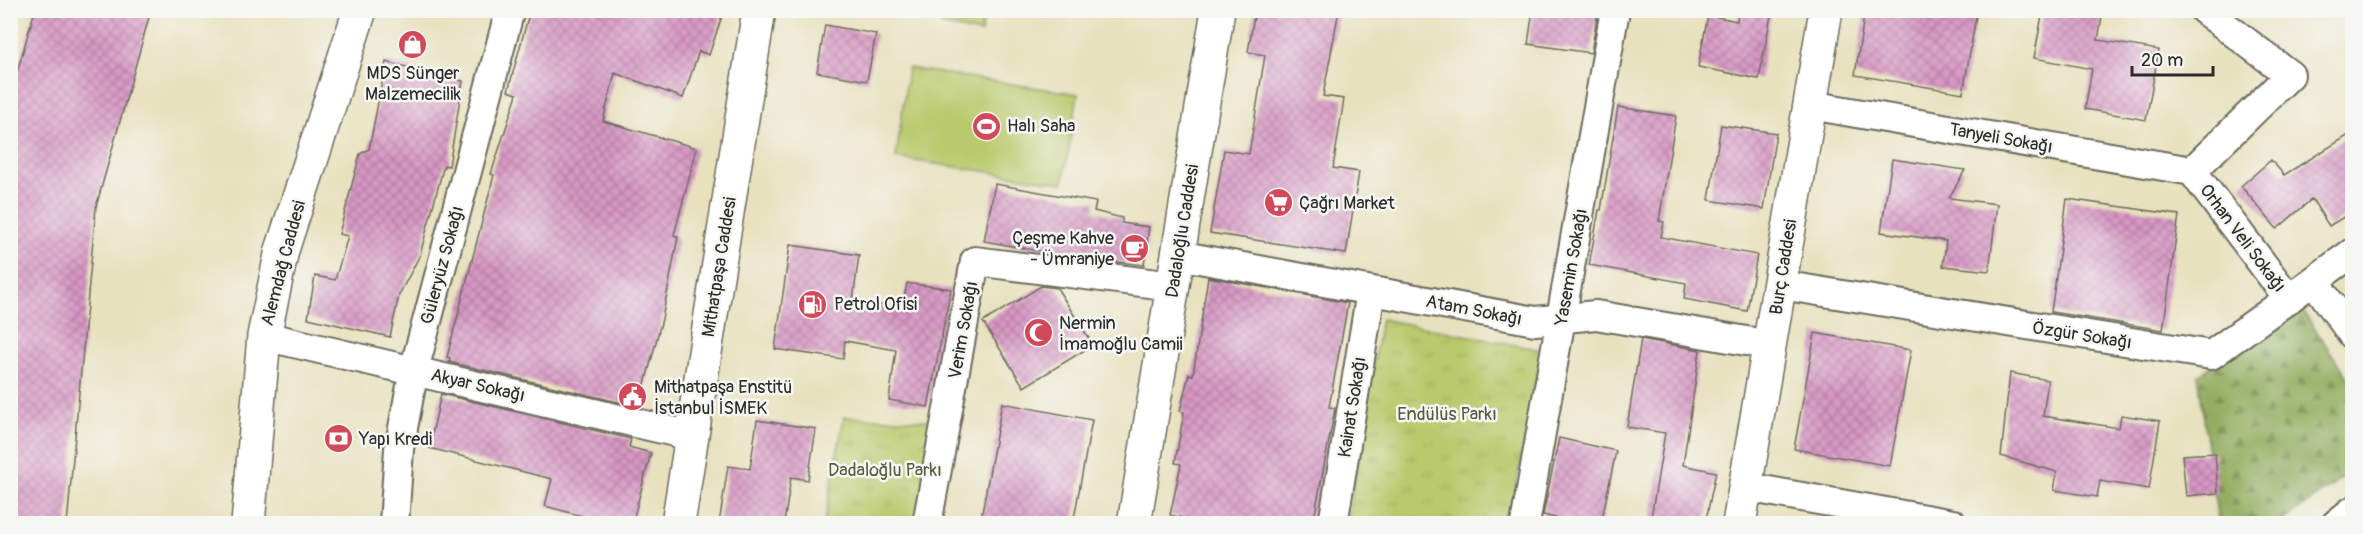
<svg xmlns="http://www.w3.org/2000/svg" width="2363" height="534" font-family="Pangolin,sans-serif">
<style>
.grass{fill:url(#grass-tufts);stroke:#727a4c;stroke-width:1.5}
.forest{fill:url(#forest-firs);stroke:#5f6c46;stroke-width:1.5}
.pitch{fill:#bac96c;stroke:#727a4c;stroke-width:1.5}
.building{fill:url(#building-cross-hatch)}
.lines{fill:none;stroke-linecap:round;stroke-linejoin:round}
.minor-casing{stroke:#6d6b5e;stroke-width:32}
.tertiary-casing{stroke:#6d6b5e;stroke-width:36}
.primary-casing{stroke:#6d6b5e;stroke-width:36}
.minor{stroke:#fff;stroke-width:28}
.tertiary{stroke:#fff;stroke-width:33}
.primary{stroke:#fff;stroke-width:33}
.labels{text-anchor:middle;stroke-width:5;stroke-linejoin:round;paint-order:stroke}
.poi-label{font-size:18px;fill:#2b2b2b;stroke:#f6f6f2;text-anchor:start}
.street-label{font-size:18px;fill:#2b2b2b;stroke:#f6f6f2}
.park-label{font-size:18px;fill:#565a3e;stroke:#f6f6f2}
</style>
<defs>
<pattern id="grass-tufts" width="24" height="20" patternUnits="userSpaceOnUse" patternTransform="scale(1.5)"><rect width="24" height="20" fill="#bac96c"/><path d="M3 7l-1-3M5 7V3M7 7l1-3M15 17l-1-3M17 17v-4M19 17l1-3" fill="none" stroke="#a0ad5e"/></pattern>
<pattern id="forest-firs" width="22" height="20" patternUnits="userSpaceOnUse" patternTransform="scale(1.5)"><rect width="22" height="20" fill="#93ad60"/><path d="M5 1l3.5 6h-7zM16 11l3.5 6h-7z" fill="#788d4f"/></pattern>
<pattern id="building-cross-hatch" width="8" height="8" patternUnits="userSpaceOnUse" patternTransform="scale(1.5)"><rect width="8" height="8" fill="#d898c5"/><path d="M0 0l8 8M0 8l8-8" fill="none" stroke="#af7ca0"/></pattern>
</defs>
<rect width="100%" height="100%" fill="#f6f6f2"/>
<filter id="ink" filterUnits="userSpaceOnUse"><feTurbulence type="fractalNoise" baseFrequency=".0167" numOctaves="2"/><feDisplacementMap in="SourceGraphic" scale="12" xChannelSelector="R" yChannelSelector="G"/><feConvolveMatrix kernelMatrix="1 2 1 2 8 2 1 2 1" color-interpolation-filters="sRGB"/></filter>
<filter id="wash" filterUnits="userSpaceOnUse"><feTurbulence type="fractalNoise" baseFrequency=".008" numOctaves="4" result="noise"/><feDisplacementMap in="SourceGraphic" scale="24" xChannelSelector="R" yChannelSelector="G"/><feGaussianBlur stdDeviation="1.35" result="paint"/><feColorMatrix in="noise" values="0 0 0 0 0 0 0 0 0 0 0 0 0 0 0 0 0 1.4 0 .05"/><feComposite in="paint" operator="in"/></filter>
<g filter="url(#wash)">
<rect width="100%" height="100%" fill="#e8e1be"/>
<path class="grass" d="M943,11H985L981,33L941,25Z
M1381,319L1542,350L1509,523L1347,524Z
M844,417L946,421L928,513L899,523L824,524Z"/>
<path class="forest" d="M2300,307L2352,383V470L2281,523H2218L2198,375Z"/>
<path class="pitch" d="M908,68L1078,94L1063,183L896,158Z"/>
<g id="blocks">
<path class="building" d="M35,10H151L96,207L67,524H20L21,517L10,516V96Z
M530,10H724L709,55L699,51L683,98L615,73L603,121L697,148L674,235L678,237L662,319L639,407L449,362L450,358L447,357L494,175L491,174L517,94L508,91Z
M1255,10H1339L1323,96L1344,99L1333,168L1359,172L1346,254L1210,233L1224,150L1249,154L1265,55L1248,52Z
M1533,10H1598L1591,53L1528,44Z
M1738,10H1772L1759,79L1698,67L1708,15L1737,21Z
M1865,10H1977L1963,93L1855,75Z
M2043,10H2103L2098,40L2159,50L2146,120L2085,109L2092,69L2034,58Z
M825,25L876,34L867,81L817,72Z
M386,62L463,81L449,166L444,165L420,255L399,295L390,337L308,318L315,276L335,280L348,236L339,234L360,154L369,149Z
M1618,107L1676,116L1659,221L1664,222L1661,237L1757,255L1747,311L1684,299L1686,283L1589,265L1599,210H1601Z
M1721,125L1776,133L1764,209L1709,200Z
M2352,133V212L2329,226L2312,199L2277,229L2241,186L2271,160L2284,175Z
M1892,159L1965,170L1949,198L1997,204L1989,271L1943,266L1946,241L1881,232Z
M995,184L1096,202L1094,211L1122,218V223L1149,227L1144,265L1073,257L984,241Z
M2067,199L2179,215L2163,330L2051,312Z
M790,245L859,255L853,301L902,308L907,283L951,289L928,407L889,400L896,350L845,341L843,359L775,349Z
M1208,277L1348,303L1329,407L1335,408L1313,524H1209L1170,515L1181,464L1175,463L1184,412L1180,411L1189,374L1193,375Z
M1041,286L1057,288L1093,345L1024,387L983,322Z
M1815,333L1911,350L1890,466L1794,449Z
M1641,339L1700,350L1683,465L1716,472L1705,524H1650L1665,433L1627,427Z
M2010,373L2048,380L2043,416L2119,428L2121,415L2160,421L2149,489L2100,481L2097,497L2054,490L2057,472L2001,456Z
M441,394L631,439L629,447L651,453L632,524H612L545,506L552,479L429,448Z
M1002,403L1092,420L1073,524H980Z
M757,420L816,429L808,480L791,477L784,524H719L728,466L750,469Z
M1559,438L1616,451L1601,524H1580L1543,515Z
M2215,453L2218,493L2186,496L2182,455Z"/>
</g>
</g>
<g filter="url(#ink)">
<use href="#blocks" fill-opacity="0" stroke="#6d6b5e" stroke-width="1.5"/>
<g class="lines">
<defs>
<path id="minor" d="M2204,10L2290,75L2192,171L2289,299
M1810,105L2192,171
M1178,255L1535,321L1596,315L1770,345
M2314,281L2352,334
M1781,285L2211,355L2352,253
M264,336L692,436
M1746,487L1953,524
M394,524L399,449L414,370L510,10
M927,524L975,261L1173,286
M1333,524L1371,291
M1525,524L1615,10
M2336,524L2352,511"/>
<path id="tertiary" d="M1134,524L1218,10
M1739,524L1826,10"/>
<path id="primary" d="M248,524L264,336L282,250L360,10
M678,524L759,10"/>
</defs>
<use href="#minor" class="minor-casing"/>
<use href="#tertiary" class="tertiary-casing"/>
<use href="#primary" class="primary-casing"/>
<use href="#minor" class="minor"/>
<use href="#tertiary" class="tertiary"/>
<use href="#primary" class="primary"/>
</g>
</g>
<defs>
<symbol id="shop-disc" viewBox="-11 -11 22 22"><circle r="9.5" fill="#d1495b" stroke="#f6f6f2"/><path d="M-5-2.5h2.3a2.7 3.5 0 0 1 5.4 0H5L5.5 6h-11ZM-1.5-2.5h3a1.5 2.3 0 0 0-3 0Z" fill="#fff"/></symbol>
<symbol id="stadium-disc" viewBox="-11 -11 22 22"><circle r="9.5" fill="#d1495b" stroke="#f6f6f2"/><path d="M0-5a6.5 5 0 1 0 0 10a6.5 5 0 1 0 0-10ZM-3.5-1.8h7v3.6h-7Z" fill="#fff"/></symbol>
<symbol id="supermarket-disc" viewBox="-11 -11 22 22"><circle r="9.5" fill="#d1495b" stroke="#f6f6f2"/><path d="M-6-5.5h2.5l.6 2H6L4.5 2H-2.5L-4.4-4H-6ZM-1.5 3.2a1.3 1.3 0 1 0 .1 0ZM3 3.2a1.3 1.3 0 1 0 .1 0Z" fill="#fff"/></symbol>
<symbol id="cafe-disc" viewBox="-11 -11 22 22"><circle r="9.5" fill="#d1495b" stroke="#f6f6f2"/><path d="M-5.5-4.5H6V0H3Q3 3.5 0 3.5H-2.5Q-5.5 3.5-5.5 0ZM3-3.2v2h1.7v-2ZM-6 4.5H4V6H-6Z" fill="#fff"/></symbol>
<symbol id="fuel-disc" viewBox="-11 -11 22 22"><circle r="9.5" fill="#d1495b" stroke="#f6f6f2"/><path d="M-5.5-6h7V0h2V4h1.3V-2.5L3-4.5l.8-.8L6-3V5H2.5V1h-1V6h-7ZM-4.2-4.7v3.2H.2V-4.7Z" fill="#fff"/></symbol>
<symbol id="mosque-disc" viewBox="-11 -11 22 22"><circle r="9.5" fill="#d1495b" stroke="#f6f6f2"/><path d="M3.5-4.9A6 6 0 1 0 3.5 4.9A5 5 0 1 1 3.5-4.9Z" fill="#fff"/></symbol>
<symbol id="civic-disc" viewBox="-11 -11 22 22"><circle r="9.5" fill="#d1495b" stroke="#f6f6f2"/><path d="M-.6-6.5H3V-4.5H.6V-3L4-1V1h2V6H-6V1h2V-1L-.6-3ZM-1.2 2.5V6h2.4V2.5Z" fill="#fff"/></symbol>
<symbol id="bank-disc" viewBox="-11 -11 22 22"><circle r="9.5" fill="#d1495b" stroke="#f6f6f2"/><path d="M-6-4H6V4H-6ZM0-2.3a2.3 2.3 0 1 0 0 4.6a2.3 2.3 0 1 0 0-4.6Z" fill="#fff"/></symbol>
</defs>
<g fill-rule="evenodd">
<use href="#shop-disc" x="396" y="28" width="33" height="33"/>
<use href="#stadium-disc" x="970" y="110" width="33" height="33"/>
<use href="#supermarket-disc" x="1262" y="186" width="33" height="33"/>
<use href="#cafe-disc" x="1118" y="232" width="33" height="33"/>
<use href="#fuel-disc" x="796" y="288" width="33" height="33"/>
<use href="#mosque-disc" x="1022" y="316" width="33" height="33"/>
<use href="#civic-disc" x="616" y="380" width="33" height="33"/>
<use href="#bank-disc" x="322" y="422" width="33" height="33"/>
</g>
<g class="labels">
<g class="poi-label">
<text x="413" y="79" text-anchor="middle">MDS Sünger<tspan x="413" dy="21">Malzemecilik</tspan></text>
<text x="1007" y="132">Halı Saha</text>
<text x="1299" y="209">Çağrı Market</text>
<text x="1114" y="244" text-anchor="end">Çeşme Kahve<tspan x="1114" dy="21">- Ümraniye</tspan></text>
<text x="834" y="310">Petrol Ofisi</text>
<text x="1059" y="329">Nermin<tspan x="1059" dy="21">İmamoğlu Camii</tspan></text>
<text x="654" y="393">Mithatpaşa Enstitü<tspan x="654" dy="21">İstanbul İSMEK</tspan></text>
<text x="359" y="445">Yapı Kredi</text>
</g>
<g class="street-label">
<text transform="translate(2001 138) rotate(10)" y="6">Tanyeli Sokağı</text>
<text transform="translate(1182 231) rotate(-81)" y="6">Dadaloğlu Caddesi</text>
<text transform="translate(2243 238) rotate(53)" y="6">Orhan Veli Sokağı</text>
<text transform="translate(283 263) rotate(-75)" y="6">Alemdağ Caddesi</text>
<text transform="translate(442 265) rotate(-75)" y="6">Güleryüz Sokağı</text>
<text transform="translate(719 267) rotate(-81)" y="6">Mithatpaşa Caddesi</text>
<text transform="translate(1571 267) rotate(-80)" y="6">Yasemin Sokağı</text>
<text transform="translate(1783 267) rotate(-81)" y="6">Burç Caddesi</text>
<text transform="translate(1474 310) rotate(11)" y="6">Atam Sokağı</text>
<text transform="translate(963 330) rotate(-80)" y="6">Verim Sokağı</text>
<text transform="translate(2082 335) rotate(9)" y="6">Özgür Sokağı</text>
<text transform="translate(478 385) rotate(13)" y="6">Akyar Sokağı</text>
<text transform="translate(1352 407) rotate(-81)" y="6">Kainat Sokağı</text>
</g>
<g class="park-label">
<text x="1447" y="420">Endülüs Parkı</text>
<text x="885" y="476">Dadaloğlu Parkı</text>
</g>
</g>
<rect width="2363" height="534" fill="none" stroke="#f6f6f2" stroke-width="36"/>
<path d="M2132 66v9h81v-9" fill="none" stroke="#2b2b2b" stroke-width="3"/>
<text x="2141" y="66" font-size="18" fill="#2b2b2b" stroke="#f6f6f2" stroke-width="4.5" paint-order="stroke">20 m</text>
</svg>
